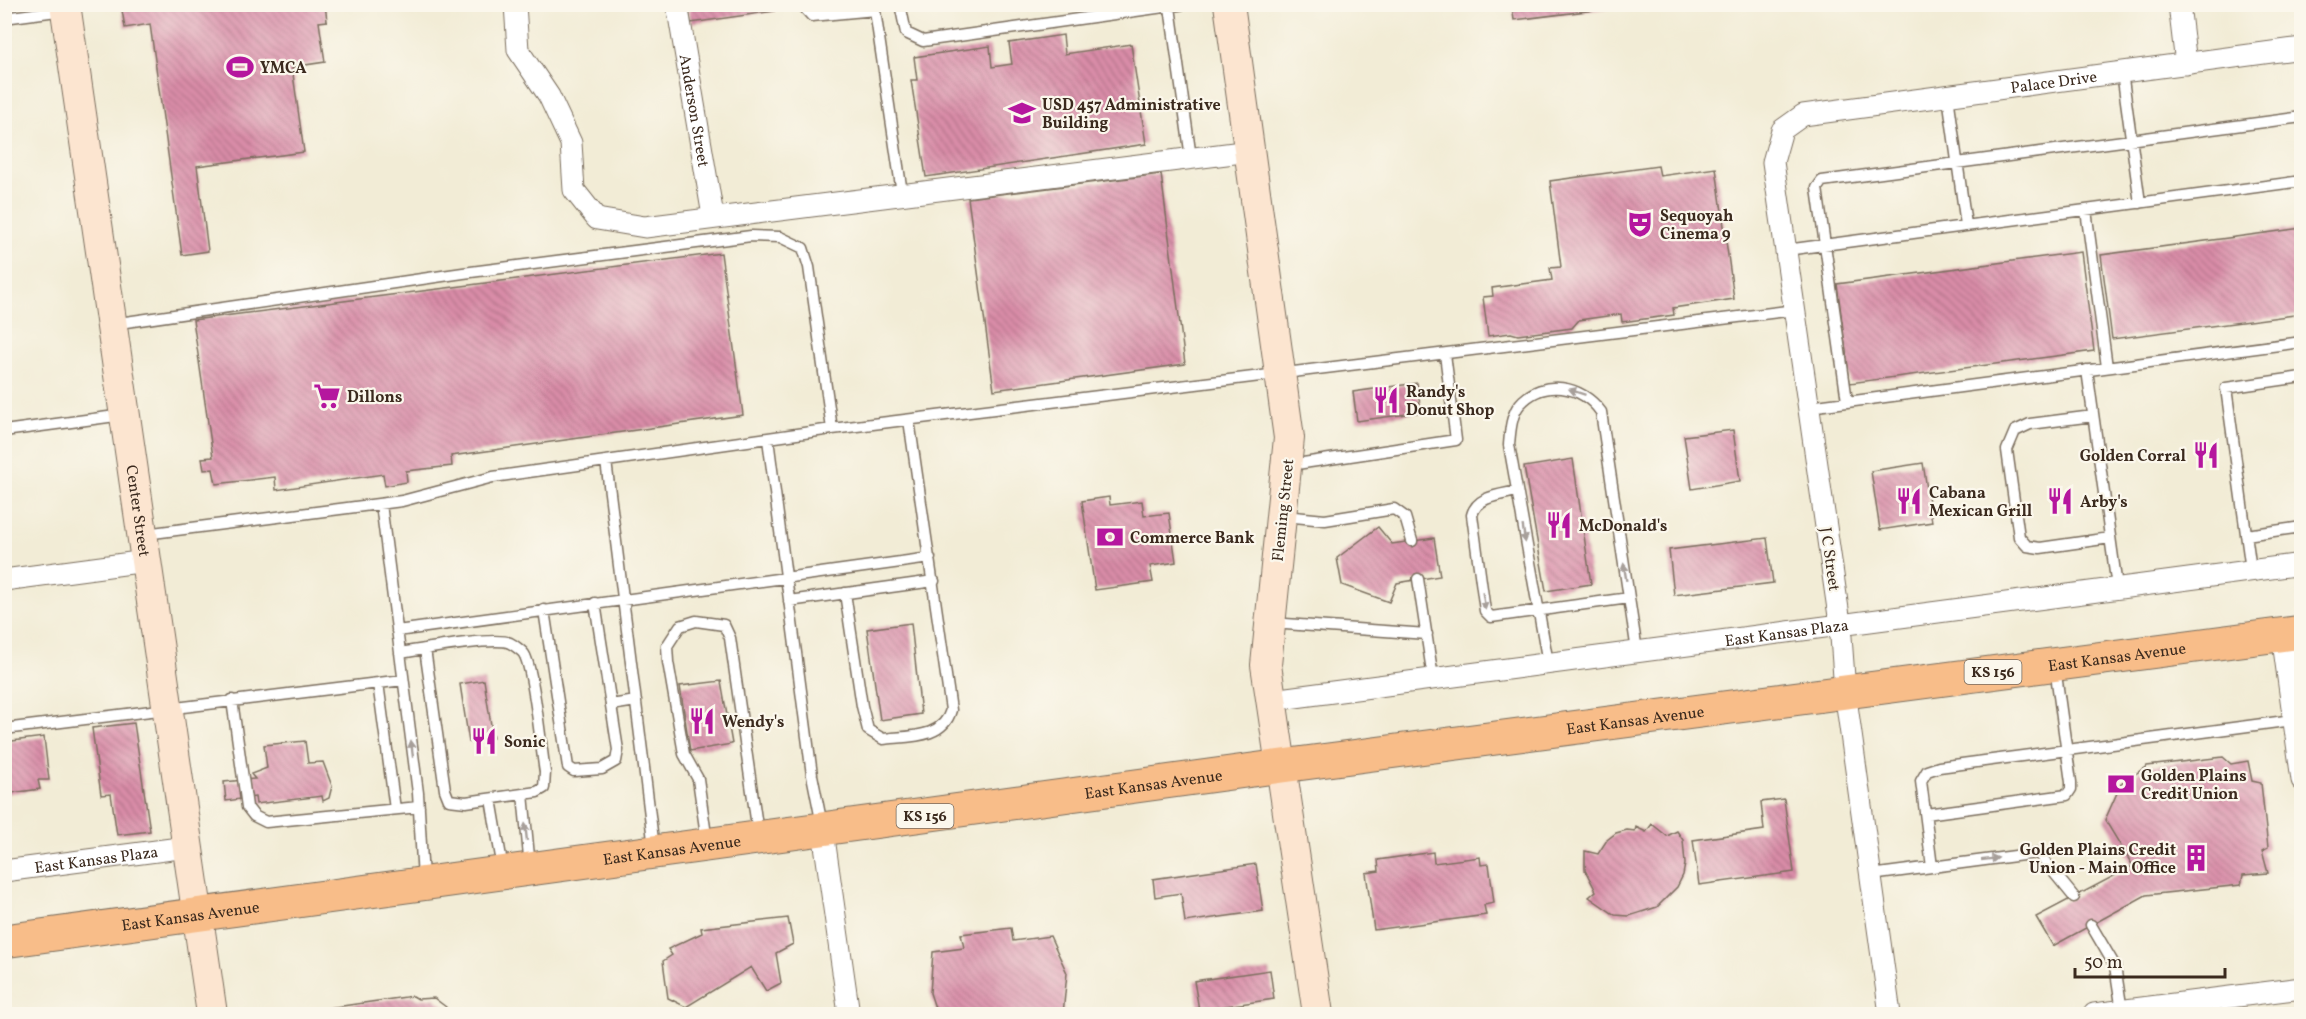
<svg xmlns="http://www.w3.org/2000/svg" width="2306" height="1019" font-family="Vollkorn,serif">
<style>
.building{fill:url(#building-back-hatch)}
.lines{fill:none;stroke-linecap:round;stroke-linejoin:round}
.lane-casing{stroke:#7b6e5e;stroke-width:13}
.street-casing{stroke:#7b6e5e;stroke-width:23}
.secondary-casing{stroke:#7b6e5e;stroke-width:32}
.primary-casing{stroke:#7b6e5e;stroke-width:35}
.lane{stroke:#fff;stroke-width:10}
.street{stroke:#fff;stroke-width:21}
.secondary{stroke:#fce5d0;stroke-width:30}
.primary{stroke:#f8bd89;stroke-width:33}
.oneway{fill:#a79f9a}
.labels{text-anchor:middle;stroke-width:4.5;stroke-linejoin:round;paint-order:stroke}
.shield{fill:#fbf7ec;stroke:#75685c;stroke-width:1.5}
.shield-label{font-size:15px;font-weight:bold;fill:#3b2a1e}
.poi-label{font-size:16px;font-weight:bold;fill:#3b2a1e;stroke:#fbf7ec;text-anchor:start}
.street-label{font-size:16px;fill:#3b2a1e;stroke:#fbf7ec}
</style>
<defs>
<pattern id="building-back-hatch" width="6" height="6" patternUnits="userSpaceOnUse" patternTransform="scale(1.5)"><rect width="6" height="6" fill="#d98ca8"/><path d="M-1 5l2 2M0 0l6 6M5-1l2 2" fill="none" stroke="#b17388"/></pattern>
</defs>
<rect width="100%" height="100%" fill="#fbf7ec"/>
<filter id="ink" filterUnits="userSpaceOnUse"><feTurbulence type="fractalNoise" baseFrequency=".0167" numOctaves="2"/><feDisplacementMap in="SourceGraphic" scale="12" xChannelSelector="R" yChannelSelector="G"/><feConvolveMatrix kernelMatrix="1 2 1 2 8 2 1 2 1" color-interpolation-filters="sRGB"/></filter>
<filter id="wash" filterUnits="userSpaceOnUse"><feTurbulence type="fractalNoise" baseFrequency=".008" numOctaves="4" result="noise"/><feDisplacementMap in="SourceGraphic" scale="24" xChannelSelector="R" yChannelSelector="G"/><feGaussianBlur stdDeviation="1.35" result="paint"/><feColorMatrix in="noise" values="0 0 0 0 0 0 0 0 0 0 0 0 0 0 0 0 0 1.4 0 .05"/><feComposite in="paint" operator="in"/></filter>
<g filter="url(#wash)">
<rect width="100%" height="100%" fill="#f2ecd6"/>
<g id="blocks">
<path class="building" d="M121,4H325L327,21L319,22L325,62L292,67L304,152L197,166L208,251L182,255L150,24L125,28Z
M688,4H773L774,11L691,23Z
M1512,4H1627V6L1514,20Z
M1063,35L1065,54L1131,44L1146,144L926,177L911,80H917L914,57L990,46L992,67L1012,64L1009,43Z
M1658,166L1660,176L1716,168L1734,299L1673,308L1674,315L1622,322L1621,314L1579,320L1572,328L1518,335L1511,333L1488,336L1483,297L1493,296L1492,288L1552,280L1550,268L1561,267L1550,181Z
M1161,174L1185,364L994,390L968,198Z
M2302,228V314L2112,339L2101,255Z
M2081,252L2094,351L1850,383L1837,284Z
M721,253L743,415L451,456L452,466L406,471L407,482L385,486L383,474L276,490L275,477L216,484L213,469L204,470L202,458L213,457L193,320Z
M1417,383L1421,412L1357,421L1353,392Z
M1733,430L1740,481L1692,489L1684,436Z
M1573,459L1591,584L1546,591L1524,467Z
M1923,463L1932,522L1880,530L1871,471Z
M1109,497L1110,505L1142,501L1144,516L1169,513L1176,562L1150,566L1153,582L1095,590L1082,501Z
M1378,527L1392,544L1434,538L1440,576L1397,583L1389,602L1342,585L1337,558Z
M1767,538L1773,583L1674,595L1669,550Z
M911,623L921,714L880,720L867,629Z
M484,680L493,738L469,742L460,684Z
M721,681L732,744L690,751L680,686Z
M134,723L150,831L117,835L111,794L101,795L92,728Z
M44,737L49,780H38L40,789L4,794V742Z
M305,741L308,763L323,762L332,786L329,798L323,801L322,796L256,804L255,797L226,801L224,782L255,779L251,774L267,768L264,745Z
M2223,757L2231,764L2248,761L2252,781L2261,783L2268,848L2262,851L2268,873L2243,875L2241,885L2146,895L2053,946L2036,917L2133,866L2105,820L2121,784L2147,766Z
M1784,799L1794,872L1699,885L1693,840L1764,830L1761,802Z
M1652,824L1667,836L1677,831L1683,840L1685,864L1683,875L1677,887L1657,907L1629,916L1615,915L1589,897L1596,891L1585,870V851L1598,854L1607,840L1616,833L1627,830L1635,831L1636,827L1646,832Z
M1433,852L1434,863L1480,857L1481,865L1489,864L1494,903L1484,905L1486,915L1374,930L1366,873L1379,871L1378,860Z
M1256,864L1263,911L1185,922L1181,893L1155,897L1153,879Z
M788,918L793,944L776,953L781,983L766,991L751,967L686,1007L668,998L663,961L672,955L668,949L702,933L701,928Z
M1011,928L1013,941L1050,936L1067,973L1063,1014H937L930,993L933,952L964,948L961,934Z
M1270,970L1274,999L1199,1010L1194,981Z
M413,996L418,999L434,998L446,1007V1014H316L321,1009Z"/>
</g>
</g>
<g filter="url(#ink)">
<use href="#blocks" fill-opacity="0" stroke="#7b6e5e" stroke-width="1.5"/>
<g class="lines">
<defs>
<path id="lane" d="M801,4L812,16L875,10
M874,4L902,193
M900,4L906,33L923,41L1185,4
M1170,7L1191,158
M4,18L64,10
M2122,72L2140,203
M1948,96L1966,225
M2086,210L2107,367
M1786,250L2302,181
M112,324L463,273L751,236L780,237L803,248L809,267L832,429
M2087,370L2117,587
M1847,401L1817,188L1822,181L2302,117
M1809,407L2302,342
M2093,416L2030,424L2015,431L2007,450L2019,537L2027,546L2040,548L2110,538
M4,431L123,415
M768,439L812,775L822,825
M606,461L654,848
M1290,465L1456,440L1445,354
M1517,491C1500,495 1477,496 1472,515L1485,611L1491,617L1629,598
M381,504L418,793L423,879
M1284,516L1325,520L1394,509L1405,517L1412,541
M145,534L402,501L493,477L832,429L1795,310
M2246,535L2302,527
M2251,570L2226,388L2302,377
M1418,579L1433,678
M845,593L862,706L868,730L883,739C909,736 943,739 951,710L909,420
M789,601L934,581
M544,610L568,767L574,771L602,769L616,761L618,750L595,603
M1271,623L1427,634
M397,631L930,558
M400,653C420,650 495,636 510,643C514,645 522,651 524,654C534,670 541,749 545,772L544,788L537,792L466,802L449,800L445,790L425,649
M1548,663L1509,445C1510,433 1511,414 1520,404C1543,378 1582,385 1601,412L1637,651
M378,683L395,809
M232,700L247,807L254,816L266,822L419,807
M611,705L636,701
M4,729L403,680
M523,794L530,867
M491,799L503,869
M1926,814L2067,795L2071,789V782L2055,667
M707,842L698,779L684,754L668,662L667,646L680,626L696,621L724,625L730,638L758,833
M1932,867L1921,781L1927,771L1939,767L2293,720
M1871,875L2038,853L2074,897
M2091,925L2115,966L2122,1011"/>
<g id="street">
<path d="M515,4L518,50L549,96L571,143L574,190L597,219L645,227L1250,151"/>
<path id="s1" d="M677,4L713,216"/>
<path d="M2179,4L2186,64"/>
<path d="M4,580L146,561"/>
<path d="M2282,634L2302,780"/>
<path id="s2" d="M1272,700L2302,564"/>
<path d="M823,831L849,1014"/>
<path id="s3" d="M4,871L187,847"/>
<path id="s4" d="M1890,1014L1845,691L1840,623L1773,162L1782,130L1803,115L2302,48"/>
<path d="M2094,1014L2302,988"/>
</g>
<g id="secondary">
<path id="s5" d="M65,4L212,1014"/>
<path d="M1229,4L1289,438L1266,665L1318,1014"/>
</g>
<g id="primary">
<path id="s6" d="M4,941L1282,766L2302,632"/>
</g>
</defs>
<use href="#lane" class="lane-casing"/>
<use href="#street" class="street-casing"/>
<use href="#secondary" class="secondary-casing"/>
<use href="#primary" class="primary-casing"/>
<use href="#lane" class="lane"/>
<use href="#street" class="street"/>
<use href="#secondary" class="secondary"/>
<use href="#primary" class="primary"/>
</g>
<defs><path id="oneway-solid" d="M-6-.8H1V-3.2L6.5 0L1 3.2V.8H-6Z" transform="scale(1.5)"/></defs>
<g class="oneway">
<use href="#oneway-solid" transform="translate(1577 392) rotate(-161)"/>
<use href="#oneway-solid" transform="translate(1524 534) rotate(81)"/>
<use href="#oneway-solid" transform="translate(1625 572) rotate(-99)"/>
<use href="#oneway-solid" transform="translate(1484 601) rotate(81)"/>
<use href="#oneway-solid" transform="translate(412 749) rotate(-97)"/>
<use href="#oneway-solid" transform="translate(526 832) rotate(-96)"/>
<use href="#oneway-solid" transform="translate(1990 859) rotate(-7)"/>
</g>
</g>
<defs>
<symbol id="stadium-bare" viewBox="-9 -9 18 18"><path d="M0-5a6.5 5 0 1 0 0 10a6.5 5 0 1 0 0-10ZM-3.5-1.8h7v3.6h-7Z" fill="#b5179e" stroke="#fbf7ec" stroke-width="2.5" paint-order="stroke"/></symbol>
<symbol id="school-bare" viewBox="-9 -9 18 18"><path d="M0-5L7-2L0 1L-7-2ZM-4 1L0 2.5L4 1V4Q0 6-4 4Z" fill="#b5179e" stroke="#fbf7ec" stroke-width="2.5" paint-order="stroke"/></symbol>
<symbol id="theatre-bare" viewBox="-9 -9 18 18"><path d="M-5-5.5Q0-4 5-5.5V0Q5 5 0 6Q-5 5-5 0ZM-3.3-2.5H-1v1.5H-3.3ZM1-2.5H3.3v1.5H1ZM-2.8 1Q0 5.5 2.8 1Z" fill="#b5179e" stroke="#fbf7ec" stroke-width="2.5" paint-order="stroke"/></symbol>
<symbol id="supermarket-bare" viewBox="-9 -9 18 18"><path d="M-6-5.5h2.5l.6 2H6L4.5 2H-2.5L-4.4-4H-6ZM-1.5 3.2a1.3 1.3 0 1 0 .1 0ZM3 3.2a1.3 1.3 0 1 0 .1 0Z" fill="#b5179e" stroke="#fbf7ec" stroke-width="2.5" paint-order="stroke"/></symbol>
<symbol id="restaurant-bare" viewBox="-9 -9 18 18"><path d="M-5-6h1v4h1v-4h1v4h1v-4h1v5L-1.5 .5V6h-2V.5L-5-1ZM5-6V6H3V1.5H1.5Q1.5-4 5-6Z" fill="#b5179e" stroke="#fbf7ec" stroke-width="2.5" paint-order="stroke"/></symbol>
<symbol id="bank-bare" viewBox="-9 -9 18 18"><path d="M-6-4H6V4H-6ZM0-2.3a2.3 2.3 0 1 0 0 4.6a2.3 2.3 0 1 0 0-4.6Z" fill="#b5179e" stroke="#fbf7ec" stroke-width="2.5" paint-order="stroke"/></symbol>
<symbol id="building-bare" viewBox="-9 -9 18 18"><path d="M-4-6H4V6H1V3H-1V6H-4ZM-2.5-4.3h1.7v1.8h-1.7ZM.8-4.3h1.7v1.8H.8ZM-2.5-1h1.7V.8h-1.7ZM.8-1h1.7V.8H.8Z" fill="#b5179e" stroke="#fbf7ec" stroke-width="2.5" paint-order="stroke"/></symbol>
</defs>
<g fill-rule="evenodd">
<use href="#stadium-bare" x="221" y="48" width="38" height="38"/>
<use href="#school-bare" x="1003" y="94" width="38" height="38"/>
<use href="#theatre-bare" x="1621" y="205" width="38" height="38"/>
<use href="#supermarket-bare" x="308" y="377" width="38" height="38"/>
<use href="#restaurant-bare" x="1367" y="381" width="38" height="38"/>
<use href="#restaurant-bare" x="2187" y="436" width="38" height="38"/>
<use href="#restaurant-bare" x="1890" y="482" width="38" height="38"/>
<use href="#restaurant-bare" x="2041" y="482" width="38" height="38"/>
<use href="#restaurant-bare" x="1540" y="506" width="38" height="38"/>
<use href="#bank-bare" x="1091" y="518" width="38" height="38"/>
<use href="#restaurant-bare" x="683" y="702" width="38" height="38"/>
<use href="#restaurant-bare" x="465" y="722" width="38" height="38"/>
<use href="#bank-bare" x="2102" y="765" width="38" height="38"/>
<use href="#building-bare" x="2177" y="839" width="38" height="38"/>
</g>
<g class="labels">
<g class="shield">
<rect x="1964.5" y="660" width="57" height="24" rx="4.5"/>
<rect x="896.5" y="804" width="57" height="24" rx="4.5"/>
</g>
<g class="shield-label">
<text x="1993" y="677">KS 156</text>
<text x="925" y="821">KS 156</text>
</g>
<g class="poi-label">
<text x="260" y="73">YMCA</text>
<text x="1042" y="110">USD 457 Administrative<tspan x="1042" dy="18">Building</tspan></text>
<text x="1660" y="221">Sequoyah<tspan x="1660" dy="18">Cinema 9</tspan></text>
<text x="1406" y="397">Randy's<tspan x="1406" dy="18">Donut Shop</tspan></text>
<text x="347" y="402">Dillons</text>
<text x="2186" y="461" text-anchor="end">Golden Corral</text>
<text x="1929" y="498">Cabana<tspan x="1929" dy="18">Mexican Grill</tspan></text>
<text x="2080" y="507">Arby's</text>
<text x="1579" y="531">McDonald's</text>
<text x="1130" y="543">Commerce Bank</text>
<text x="722" y="727">Wendy's</text>
<text x="504" y="747">Sonic</text>
<text x="2141" y="781">Golden Plains<tspan x="2141" dy="18">Credit Union</tspan></text>
<text x="2176" y="855" text-anchor="end">Golden Plains Credit<tspan x="2176" dy="18">Union - Main Office</tspan></text>
</g>
<g class="street-label">
<text dy="6" stroke="none"><textPath href="#s4" startOffset="1172">Palace Drive</textPath></text>
<text dy="6" stroke="none"><textPath href="#s1" startOffset="108">Anderson Street</textPath></text>
<text dy="6" stroke="none"><textPath href="#s5" startOffset="512">Center Street</textPath></text>
<text transform="translate(1282 510) rotate(-84)" y="6">Fleming Street</text>
<text transform="translate(1831 559) rotate(82)" y="6">J C Street</text>
<text dy="6" stroke="none"><textPath href="#s2" startOffset="519">East Kansas Plaza</textPath></text>
<text dy="6" stroke="none"><textPath href="#s6" startOffset="2132">East Kansas Avenue</textPath></text>
<text dy="6" stroke="none"><textPath href="#s6" startOffset="1646">East Kansas Avenue</textPath></text>
<text dy="6" stroke="none"><textPath href="#s6" startOffset="1160">East Kansas Avenue</textPath></text>
<text dy="6" stroke="none"><textPath href="#s6" startOffset="674">East Kansas Avenue</textPath></text>
<text dy="6" stroke="none"><textPath href="#s3" startOffset="93">East Kansas Plaza</textPath></text>
<text dy="6" stroke="none"><textPath href="#s6" startOffset="188">East Kansas Avenue</textPath></text>
</g>
</g>
<rect width="2306" height="1019" fill="none" stroke="#fbf7ec" stroke-width="24"/>
<path d="M2075 968v9h150v-9" fill="none" stroke="#3b2a1e" stroke-width="3"/>
<text x="2084" y="968" font-size="18" fill="#3b2a1e" stroke="#fbf7ec" stroke-width="4.5" paint-order="stroke">50 m</text>
</svg>
